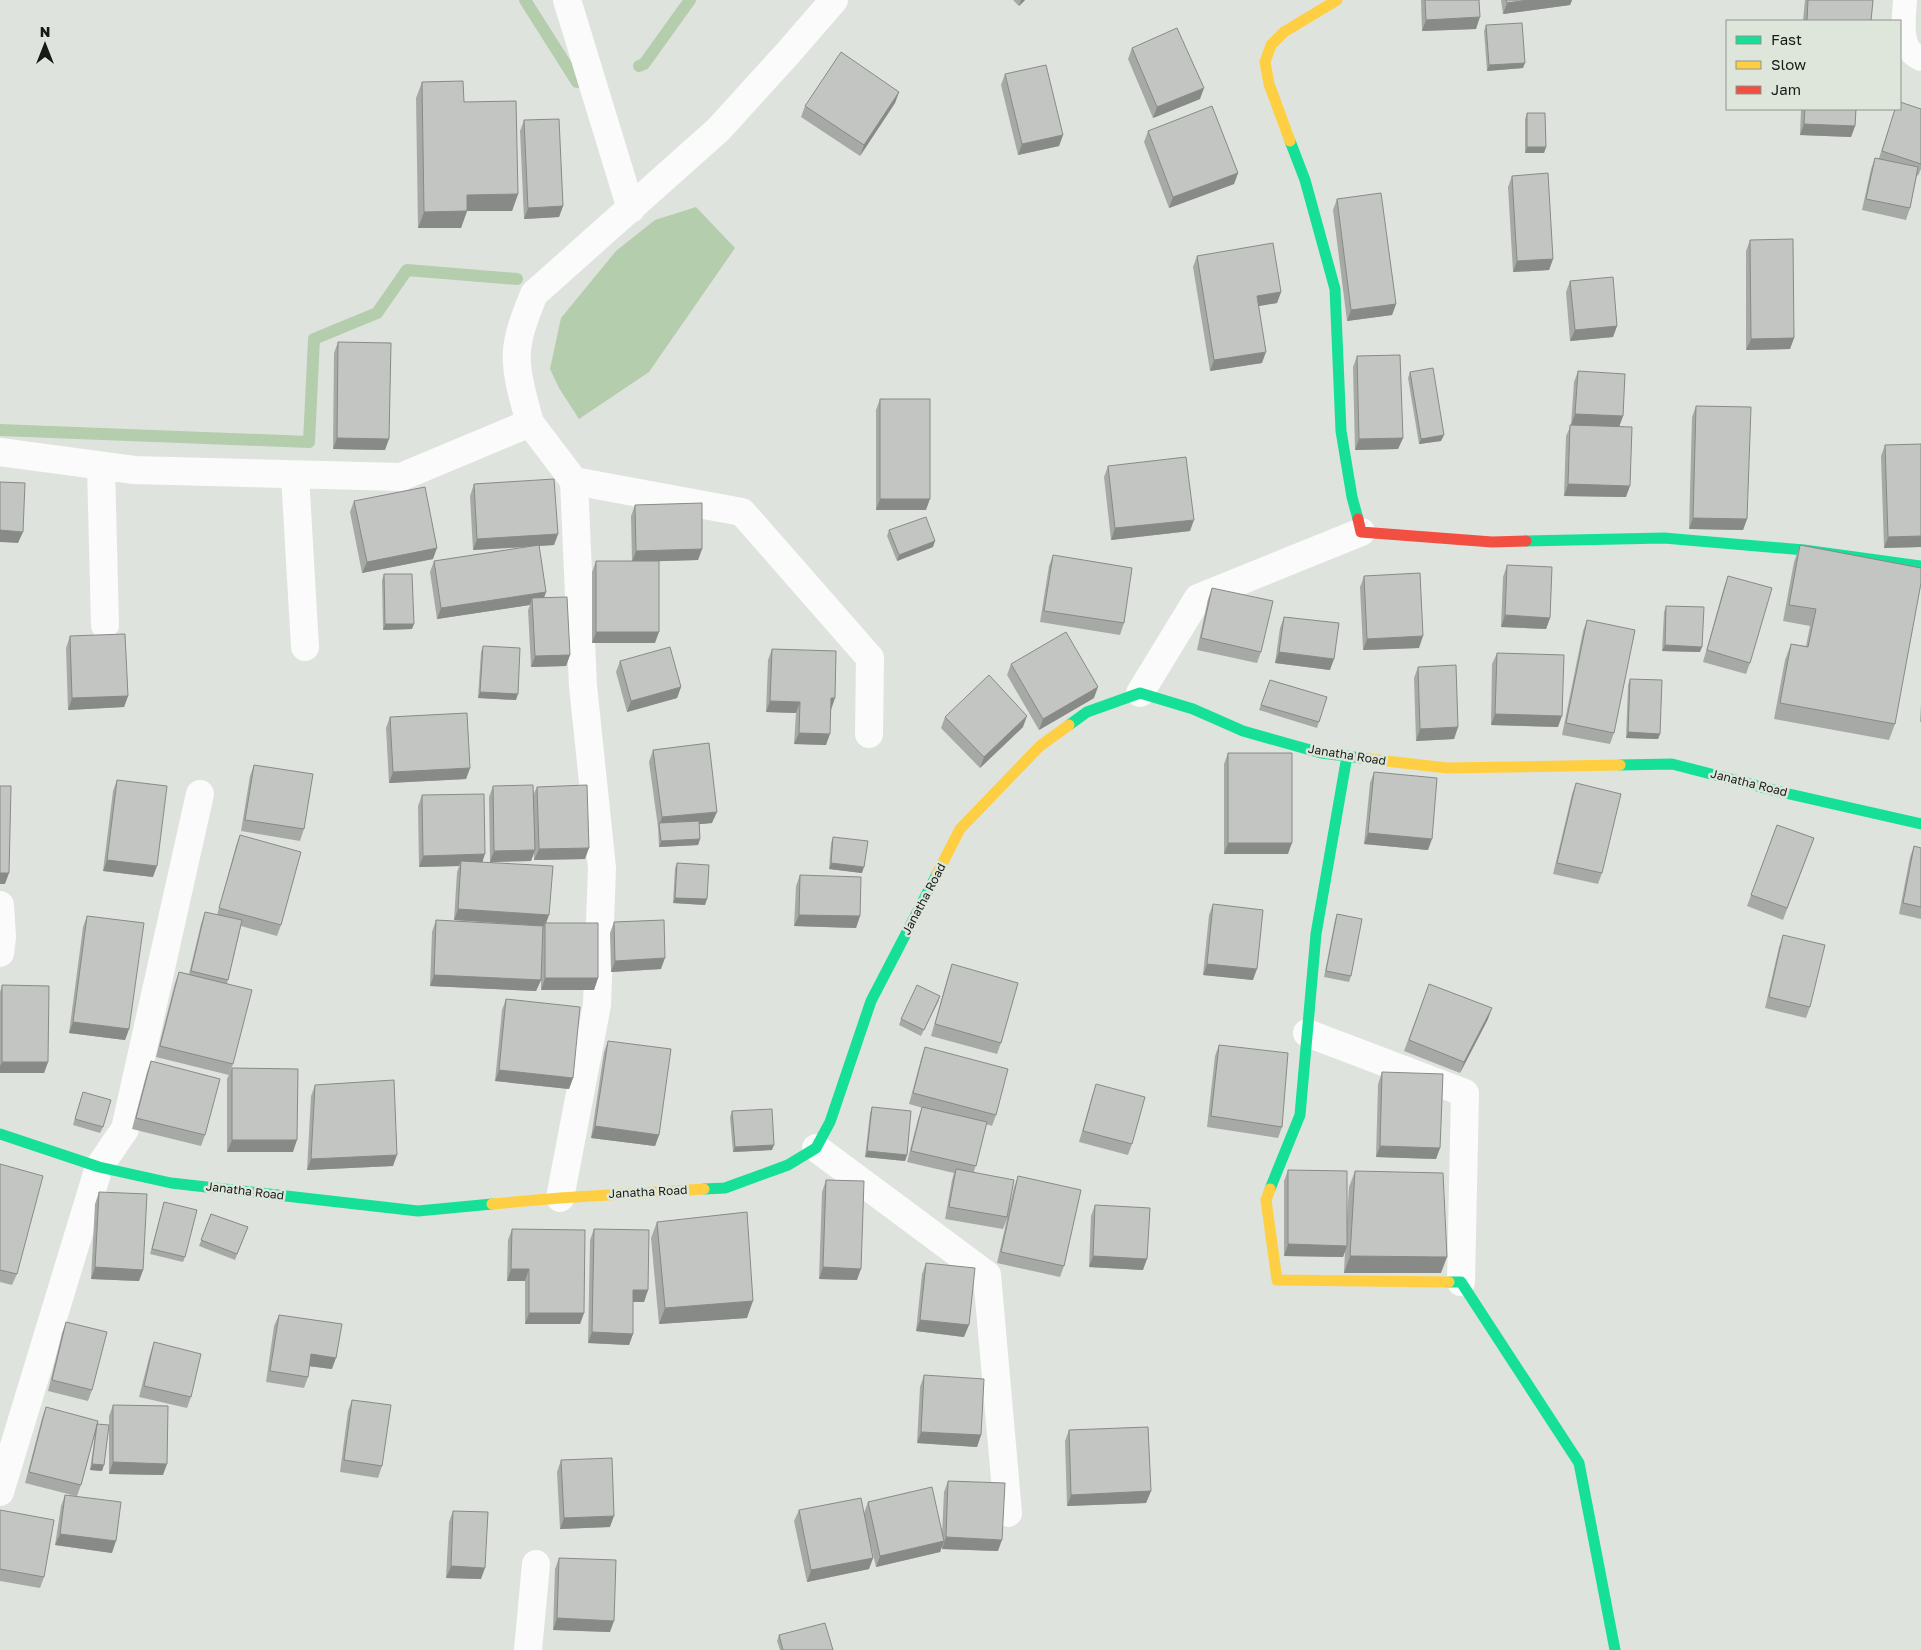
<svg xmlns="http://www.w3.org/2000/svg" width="1921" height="1650" font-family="'Golos Text',sans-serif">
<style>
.water{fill:#b4cdac}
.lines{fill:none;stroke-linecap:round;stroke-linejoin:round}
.stream{stroke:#b4cdac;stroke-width:12}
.lane{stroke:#fafbfa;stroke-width:24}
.street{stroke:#fafbfa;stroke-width:28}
.fast{stroke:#16e098;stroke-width:11}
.slow{stroke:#ffcf43;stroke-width:11}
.jam{stroke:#f24e42;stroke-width:11}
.wall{fill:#a7a9a6}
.shaded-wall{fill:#888a87}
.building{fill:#c2c5c1;stroke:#888a87}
.labels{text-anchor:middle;stroke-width:5;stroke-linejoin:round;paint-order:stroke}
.street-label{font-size:12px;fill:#171a16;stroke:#dee6db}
</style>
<rect width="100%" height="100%" fill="#dfe3de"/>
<path class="water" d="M696,207L735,248L649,372L579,419L559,388L550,369L561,318L616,251L655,220Z"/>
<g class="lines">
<path class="stream" d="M525,0L577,82
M639,66L644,64L690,0
M0,430L309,442L314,339L377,313L407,270L517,279"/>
<path class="lane" d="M1905,0C1904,20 1898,50 1921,59"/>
<path class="street" d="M567,0L631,209
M530,423L574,481L583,686L602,868L597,1005L560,1198
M0,452L134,470L401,477L530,423C524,401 515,372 517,350C519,330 527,312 534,294L719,129L788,53L834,0
M101,466L105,625
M295,475L305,647
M574,481L742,512L870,658L869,734
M1140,693L1198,598L1361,532
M0,953L2,937L0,905
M1307,1033L1465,1093L1461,1282
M816,1148L987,1275L1008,1513
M0,1492L99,1167L125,1129L200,794
M528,1650L536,1564"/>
<path class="fast" d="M1290,141L1305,180L1335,289L1341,431L1352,497L1358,519
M1526,541L1664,538L1804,550L1921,566
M1069,725L1087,712L1140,693L1193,709L1243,731L1321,753L1369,759
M1620,765L1672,764L1785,793L1921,824
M0,1134L99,1167L171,1183L418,1211L492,1204
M704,1189L725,1188L788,1165L816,1148L830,1122L871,1001L937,874
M1270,1189L1300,1115L1316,934L1347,756
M1449,1282H1461L1579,1463L1615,1650"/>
<path class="slow" d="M1290,141L1269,84L1265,62L1271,45L1284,32L1337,0
M1369,759L1447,768L1620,765
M937,874L960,829L1040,746L1069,725
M1270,1189L1266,1200L1277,1280L1449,1282
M492,1204L560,1198L704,1189"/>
<path class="jam" d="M1358,519L1361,532L1492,542L1526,541"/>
</g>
<path class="wall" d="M1013,0H1025L1019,6Z
M1421,0H1479L1476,29L1422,31Z
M1501,0H1572L1570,5L1503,14Z
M1805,0H1873L1871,21H1803Z
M1486,25L1523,68L1487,71L1484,31Z
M1132,48L1200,99L1153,118L1128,59Z
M1005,74L1063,135L1059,146L1018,155L1001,85Z
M422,82L464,102L518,194L512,211H467L461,228H418L416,98Z
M899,92L895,103L860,156L801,117L805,106Z
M1801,109H1856L1855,126L1851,137L1800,135Z
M1895,109H1921V169L1918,176L1917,175L1910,208L1906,220L1862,210L1871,169L1875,158H1879Z
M1527,113L1546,147L1544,153H1525V119Z
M524,120L563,206L559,217L524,219L520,131Z
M1148,131L1238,173L1234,184L1169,208L1144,142Z
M1512,176L1553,259L1549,270L1513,272L1508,187Z
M1337,199L1396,304L1392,315L1347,321L1333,210Z
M1750,240L1794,338L1790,349L1746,350V251Z
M1197,256L1281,292L1277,303L1259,306L1262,363L1210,371L1193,267Z
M1570,281L1617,326L1613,337L1570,341L1566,292Z
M338,342L385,450L333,449L334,353Z
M1357,356L1403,438L1398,449L1355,450L1353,367Z
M1578,371L1623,416L1619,427L1626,497L1564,496L1566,436L1571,425L1574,382Z
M1410,372L1441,441L1419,444L1408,378Z
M880,399L926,510H876V410Z
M1696,406L1747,519L1743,530L1689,529L1692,417Z
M1921,444V547L1884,548L1881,456L1885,445Z
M1108,466L1190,531L1111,540L1104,477Z
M474,484L558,534L554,545L539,546L546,592L544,598L570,655L566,666L531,667L528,610L530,605L437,619L430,572L434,561L529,547L473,550L470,496Z
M354,501L433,559L362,573L350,512Z
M635,505L702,549L698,560L659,561L655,643H592V572L596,561H632L631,516Z
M889,530L933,547L897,561L887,536Z
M1800,545L1895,724L1889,740L1774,719L1785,660L1791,644L1806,646L1810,626L1783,621L1794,562Z
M1053,555L1124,623L1120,635L1040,622L1049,566Z
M1507,565L1550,618L1546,629L1501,627L1503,577Z
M384,574L412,629L383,630L382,580Z
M1364,576L1419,648L1363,650L1360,587Z
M1728,576L1750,663L1746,674L1703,662L1724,587Z
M1212,588L1261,652L1257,663L1197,650L1208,599Z
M1666,606L1700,652L1662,651L1664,612Z
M1284,617L1330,670L1275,663L1280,628Z
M1587,620L1614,733L1610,744L1562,735L1583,631Z
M70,636L128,696L124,707L68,710L66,648Z
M483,646L516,700L478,698L481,652Z
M772,649L831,709L826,745L794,744L796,713L766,712L768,660Z
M1497,653L1558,727L1491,725L1492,664Z
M620,661L681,687L677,698L627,712L616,672Z
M1011,664L1094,698L1039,730L1007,675Z
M1418,667L1458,727L1454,739L1416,741L1414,678Z
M1630,679L1660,734L1658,739L1626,738L1628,685Z
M1270,680L1327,697L1317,728L1259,710Z
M1921,704V722H1920Z
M390,717L470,768L466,779L389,783L386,728Z
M945,717L1023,727L980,768L941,728Z
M653,750L712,823L699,824L700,839L698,845L659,847L658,827L649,762Z
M1228,753L1288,854H1224V764Z
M254,765L304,829L300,841L241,831L250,776Z
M1374,772L1428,850L1364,844L1370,783Z
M117,780L153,877L103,871L113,791Z
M1576,783L1602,873L1598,884L1553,874L1572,794Z
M493,786L533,795L537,787L585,859L534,860V853L531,861L490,862L489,797Z
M422,795L483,862L546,923L598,978L594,990H541V967V980L536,991L430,986L432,932L436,920L527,925L454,920L457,872L459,866L419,867L418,806Z
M1777,825L1814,838L1783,920L1747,906Z
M240,835L281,925L277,936L241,926L227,984L233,1064L229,1075L156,1057L175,983L179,972L189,974L201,924L205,912L217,915L236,846Z
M833,837L862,873L829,869L831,843Z
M1914,846L1921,848V919L1899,914L1910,857Z
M677,863L705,905L673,903L675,868Z
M800,875L860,916L856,928L794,926L796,886Z
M1213,904L1253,980L1203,975L1209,915Z
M1337,914L1351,976L1349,982L1324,977L1335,920Z
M87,916L129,1029L125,1040L69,1033L83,927Z
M614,922L661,969L611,972L610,933Z
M1783,935L1810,1007L1806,1018L1765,1008L1779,947Z
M952,964L1001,1043L997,1054L931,1036L948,976Z
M1429,984L1488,1019L1460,1073L1404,1051Z
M2,985L48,1062L44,1073H0V992Z
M940,996L921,1036L899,1025L901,1019Z
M506,999L573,1078L569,1089L495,1081L502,1010Z
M608,1041L659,1135L655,1146L591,1138L604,1052Z
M1219,1045L1282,1127L1278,1138L1207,1127L1215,1056Z
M925,1047L996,1115L992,1126L986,1124L974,1172L1008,1213L1014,1187L1018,1176L1064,1266L1060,1277L997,1263L1007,1219L1003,1229L945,1219L952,1180L954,1173L907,1162L918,1119L922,1107L923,1108L909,1104L921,1059Z
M151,1061L205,1135L201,1146L132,1129L147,1072Z
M232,1068L293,1152H227V1079Z
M1382,1072L1440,1148L1436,1159L1376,1157L1378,1084Z
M1096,1084L1132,1144L1128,1155L1079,1142L1092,1096Z
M315,1085L393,1166L307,1170L311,1096Z
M81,1098L103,1127L100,1133L73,1125Z
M872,1107L907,1155L905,1161L865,1157L870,1113Z
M732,1111L772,1150L733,1152L730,1117Z
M0,1164L17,1274L12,1285L0,1282Z
M1288,1170L1347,1219L1349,1187L1355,1171L1441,1273H1344L1345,1250L1343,1257L1284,1256V1181Z
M826,1180L857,1280L819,1279L822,1192Z
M99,1192L143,1270L139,1281L91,1279L95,1204Z
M164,1202L185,1257L183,1262L150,1254Z
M1095,1205L1143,1270L1089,1267L1091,1216Z
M211,1214L248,1227L235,1260L199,1246Z
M657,1222L747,1318L659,1324L651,1238Z
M512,1229L584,1313L580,1324H525V1281H507L508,1240Z
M594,1229L648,1290L644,1302H633V1334L629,1345L588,1343L590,1240Z
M926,1263L964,1337L916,1331L922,1274Z
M279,1315L332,1369L310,1366L308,1377L304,1388L266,1382L274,1326Z
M66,1322L92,1390L88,1401L48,1391L62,1333Z
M154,1342L191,1397L187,1408L139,1397L150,1354Z
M924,1375L981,1435L977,1447L917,1443L920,1387Z
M352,1400L382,1466L378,1478L340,1472L348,1411Z
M113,1405L163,1475L109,1474V1416Z
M46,1407L97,1425L102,1471L90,1470L95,1434L81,1485L77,1496L112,1553L55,1545L61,1506L65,1495L76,1496L25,1483L42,1418Z
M1069,1430L1151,1491L1146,1503L1067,1506L1065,1441Z
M561,1460L610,1527L560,1529L557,1472Z
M948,1481L998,1551L942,1549V1546L940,1552L876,1567L868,1533L873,1558L869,1569L807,1582L794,1521L799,1510L864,1513L868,1502L942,1534L944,1492Z
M0,1510L44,1577L40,1588L0,1581Z
M453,1511L481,1579L446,1578L449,1522Z
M559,1558L610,1632L553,1630L555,1569Z
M779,1635L833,1650H780L777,1641Z"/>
<path class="shaded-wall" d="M1021,0H1025L1019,6Z
M1529,0H1572L1570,5L1503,14L1507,3Z
M1480,17L1476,29L1422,31L1426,20Z
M1525,63L1523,68L1487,71L1489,65Z
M1204,88L1200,99L1153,118L1157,107Z
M899,92L895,103L860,156L864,145Z
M1804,124L1855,126L1851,137L1800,135Z
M1063,135L1059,146L1018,155L1022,144Z
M1527,147H1546L1544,153H1525Z
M1238,173L1234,184L1169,208L1173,197Z
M518,194L512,211H467L461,228H418L424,212L467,195Z
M563,206L559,217L524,219L528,208Z
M1553,259L1549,270L1513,272L1517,261Z
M1281,292L1277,303L1253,307L1257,296Z
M1396,304L1392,315L1347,321L1351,310Z
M1617,326L1613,337L1570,341L1575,330Z
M1794,338L1790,349L1746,350L1751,339Z
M1266,352L1262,363L1210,371L1214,360Z
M1575,414L1623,416L1619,427L1571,425Z
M1444,435L1441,441L1419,444L1421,439Z
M337,438L389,439L385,450L333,449Z
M1403,438L1398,449L1355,450L1359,439Z
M1568,484L1630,486L1626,497L1564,496Z
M880,499H930L926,510H876Z
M1693,518L1747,519L1743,530L1689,529Z
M1194,520L1190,531L1111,540L1115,528Z
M0,530L23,532L18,543L0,542Z
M558,534L554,545L473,550L477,539Z
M1921,536V547L1884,548L1888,537Z
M935,541L933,547L897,561L899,555Z
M437,548L433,559L362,573L367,562Z
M702,549L698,560L632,562L636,551Z
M546,592L542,603L532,598L530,605L437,619L441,608Z
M1505,615L1550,618L1546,629L1501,627Z
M385,624H414L412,629L383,630Z
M596,632H659L655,643H592Z
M1423,636L1419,648L1363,650L1367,639Z
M1665,645L1702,647L1700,652L1662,651Z
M1279,652L1334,659L1330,670L1275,663Z
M570,655L566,666L531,667L535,656Z
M681,687L677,698L627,712L631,701Z
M1098,687L1094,698L1039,730L1043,719Z
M480,692L518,694L516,700L478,698Z
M128,696L124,707L68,710L72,698Z
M831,698H835L831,710Z
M770,701L800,702L796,713L766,712Z
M1495,714L1562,716L1558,727L1491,725Z
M1027,716L1023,727L980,768L984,757Z
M1458,727L1454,739L1416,741L1420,729Z
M1628,732L1660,734L1658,739L1626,738Z
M799,733L830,734L826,745L794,744Z
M470,768L466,779L389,783L393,772Z
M717,812L712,823L660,828V824L662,817Z
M1368,833L1432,839L1428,850L1364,844Z
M700,839L698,845L659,847L661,841Z
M1228,843H1292L1288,854H1224Z
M589,848L585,859L534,860L539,849Z
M535,850L531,861L490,862L494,851Z
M485,854L481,866L461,861L459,866L419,867L423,856Z
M107,860L157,866L153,877L103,871Z
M831,863L864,867L862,873L829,869Z
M0,873H9L5,884H0Z
M675,898L707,899L705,905L673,903Z
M458,909L549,915L545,926V923L544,926L454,920Z
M799,915L860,916L856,928L794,926Z
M665,958L661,969L611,972L615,961Z
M1207,964L1257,969L1253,980L1203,975Z
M434,975L541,980L536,991L430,986Z
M545,978H598L594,990H541Z
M940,996L938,1002L921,1036L924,1030Z
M1492,1008L1488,1019L1460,1073L1464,1062Z
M73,1022L129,1029L125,1040L69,1033Z
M2,1062H48L44,1073H0V1066Z
M499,1070L573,1078L569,1089L495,1081Z
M595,1126L659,1135L655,1146L591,1138Z
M232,1140H297L293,1152H227Z
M774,1145L772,1150L733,1152L735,1147Z
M1380,1146L1440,1148L1436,1159L1376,1157Z
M867,1151L907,1155L905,1161L865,1157Z
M397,1155L393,1166L307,1170L311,1159Z
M1288,1244L1347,1246L1343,1257L1284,1256Z
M1093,1256L1147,1259L1143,1270L1089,1267Z
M1350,1256L1447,1257L1441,1273H1344Z
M95,1267L143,1270L139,1281L91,1279Z
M823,1267L861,1269L857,1280L819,1279Z
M511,1269H529L525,1281H507Z
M633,1290H648L644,1302H629Z
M753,1301L747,1318L659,1324L665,1308Z
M529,1313H584L580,1324H525Z
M920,1320L969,1325L964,1337L916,1331Z
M592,1332L633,1334L629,1345L588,1343Z
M311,1354L336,1358L332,1369L307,1366Z
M921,1432L981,1435L977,1447L917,1443Z
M113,1462L167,1464L163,1475L109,1474Z
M92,1464L104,1465L102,1471L90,1470Z
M1151,1491L1146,1503L1067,1506L1071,1495Z
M614,1516L610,1527L560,1529L564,1518Z
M60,1534L116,1541L112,1553L55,1545Z
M946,1537L1002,1540L998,1551L942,1549Z
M944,1541L940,1552L876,1567L880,1556Z
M873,1558L869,1569L807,1582L811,1570Z
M451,1566L485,1568L481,1579L446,1578Z
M557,1618L614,1621L610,1632L553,1630Z"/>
<path class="building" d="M1425,0H1479L1480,17L1426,20Z
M1506,0H1529L1507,3Z
M1808,0H1873L1871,21H1807Z
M1522,23L1525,63L1489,65L1486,25Z
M1177,28L1204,88L1157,107L1132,48Z
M841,52L899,92L864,145L805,106Z
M1046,65L1063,135L1022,144L1005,74Z
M463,81L464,102L516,101L518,194L467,195V211L424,212L422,82Z
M1900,102L1921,109V164L1882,151L1895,109H1900Z
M1212,106L1238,173L1173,197L1148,131Z
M1805,109H1856L1855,126L1804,124Z
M1527,113H1545L1546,147H1527Z
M559,119L563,206L528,208L524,120Z
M1875,158L1918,167L1910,208L1866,199Z
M1548,173L1553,259L1517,261L1512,176Z
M1381,193L1396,304L1351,310L1337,199Z
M1793,239L1794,338L1751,339L1750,240Z
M1273,243L1281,292L1257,296L1266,352L1214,360L1197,256Z
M1613,277L1617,326L1575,330L1570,281Z
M338,342L391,343L389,439L337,438Z
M1400,355L1403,438L1359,439L1357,356Z
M1433,368L1444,435L1421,439L1410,372Z
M1578,371L1625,374L1623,416L1575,414Z
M880,399H930V499H880Z
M1696,406L1751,407L1747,519L1693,518Z
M1570,425L1632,427L1630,486L1568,484Z
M1921,444V536L1888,537L1885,445Z
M1186,457L1194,520L1115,528L1108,466Z
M554,479L558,534L477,539L474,484Z
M0,482L25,483L23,532L0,530Z
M425,487L437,548L367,562L354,501Z
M702,503V549L636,551L635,505Z
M926,517L935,541L899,555L889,530Z
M539,545L546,592L441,608L434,561Z
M1800,545L1921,568V583L1895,724L1780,703L1791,644L1808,647L1816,609L1789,605Z
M1053,555L1132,568L1124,623L1044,611Z
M596,561H659V632H596Z
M1507,565L1552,567L1550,618L1505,615Z
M1420,573L1423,636L1367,639L1364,576Z
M384,574H412L414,624H385Z
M1728,576L1772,588L1750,663L1707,650Z
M1212,588L1273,601L1261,652L1201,638Z
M567,597L570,655L535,656L532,598Z
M1666,606L1704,607L1702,647L1665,645Z
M1284,617L1339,623L1334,659L1279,652Z
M1587,620L1635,630L1614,733L1566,723Z
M1066,632L1098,687L1043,719L1011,664Z
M125,634L128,696L72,698L70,636Z
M483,646L520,648L518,694L480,692Z
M670,647L681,687L631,701L620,661Z
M772,649L836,651L835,698H831L830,734L799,733L800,702L770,701Z
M1497,653L1564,655L1562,716L1495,714Z
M1456,665L1458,727L1420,729L1418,667Z
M989,675L1027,716L984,757L945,717Z
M1630,679L1662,680L1660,734L1628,732Z
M1270,680L1327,697L1319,722L1261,705Z
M467,713L470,768L393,772L390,717Z
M709,743L717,812L662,817L653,750Z
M1228,753H1292V843H1228Z
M254,765L313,774L304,829L245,820Z
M1374,772L1437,778L1432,839L1368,833Z
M117,780L167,786L157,866L107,860Z
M1576,783L1621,794L1602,873L1557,863Z
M533,785L535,850L494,851L493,786Z
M587,785L589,848L539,849L537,787Z
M0,786H11L9,873H0Z
M484,794L485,854L423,856L422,795Z
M699,821L700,839L661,841L659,823Z
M1777,825L1814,838L1787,908L1751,895Z
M240,835L301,852L281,925L219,908Z
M833,837L868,841L864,867L831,863Z
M1914,846L1921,848V907L1903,903Z
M461,861L553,866L549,915L458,909Z
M677,863L709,865L707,899L675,898Z
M800,875L861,877L860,916L799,915Z
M1213,904L1263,910L1257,969L1207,964Z
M205,912L242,920L228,980L191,971Z
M1337,914L1362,919L1351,976L1326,971Z
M87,916L144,923L129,1029L73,1022Z
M436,920L543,926L541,980L434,975Z
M664,920L665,958L615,961L614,922Z
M545,923H598V978H545Z
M1783,935L1825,945L1810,1007L1769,997Z
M952,964L1018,983L1001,1043L935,1024Z
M179,972L252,990L233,1064L160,1046Z
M1429,984L1492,1008L1464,1062L1409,1040Z
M2,985L49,986L48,1062H2Z
M917,985L940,996L924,1030L901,1019Z
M506,999L580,1007L573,1078L499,1070Z
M608,1041L671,1049L659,1135L595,1126Z
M1219,1045L1288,1053L1282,1127L1211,1116Z
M925,1047L1008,1069L996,1115L913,1093Z
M151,1061L220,1079L205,1135L136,1118Z
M232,1068L298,1069L297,1140H232Z
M1382,1072L1443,1074L1440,1148L1380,1146Z
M394,1080L397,1155L311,1159L315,1085Z
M1096,1084L1145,1097L1132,1144L1083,1131Z
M83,1092L111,1100L103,1127L75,1119Z
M872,1107L911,1111L907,1155L867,1151Z
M922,1107L987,1122L976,1166L911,1151Z
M772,1109L774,1145L735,1147L732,1111Z
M0,1164L43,1176L17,1274L0,1270Z
M956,1169L1014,1180L1007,1217L949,1207Z
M1288,1170L1347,1171V1246L1288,1244Z
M1355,1171L1443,1173L1447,1257L1350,1256Z
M1018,1176L1081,1190L1064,1266L1001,1252Z
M826,1180L864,1181L861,1269L823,1267Z
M99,1192L147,1194L143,1270L95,1267Z
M164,1202L197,1210L185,1257L152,1249Z
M1095,1205L1150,1208L1147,1259L1093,1256Z
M747,1212L753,1301L665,1308L657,1222Z
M211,1214L248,1227L237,1254L201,1240Z
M512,1229L585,1230L584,1313H529V1269H511Z
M594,1229L649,1230L648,1290H633V1334L592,1332Z
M926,1263L975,1268L969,1325L920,1320Z
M279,1315L342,1324L336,1358L311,1354L308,1377L270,1371Z
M66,1322L107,1332L92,1390L52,1380Z
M154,1342L201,1354L191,1397L144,1386Z
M924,1375L984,1379L981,1435L921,1432Z
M352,1400L391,1405L382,1466L344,1460Z
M113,1405L168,1406L167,1464L113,1462Z
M46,1407L98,1421L81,1485L29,1472Z
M97,1424L109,1425L104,1465L92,1464Z
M1148,1427L1151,1491L1071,1495L1069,1430Z
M612,1458L614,1516L564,1518L561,1460Z
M948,1481L1005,1483L1002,1540L946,1537Z
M932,1487L944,1541L880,1556L868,1502Z
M65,1495L121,1502L116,1541L60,1534Z
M861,1498L873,1558L811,1570L799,1510Z
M0,1510L54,1520L44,1577L0,1569Z
M453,1511L488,1512L485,1568L451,1566Z
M559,1558L616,1560L614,1621L557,1618Z
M825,1623L833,1650H783L779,1635Z"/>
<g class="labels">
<g class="street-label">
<text transform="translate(1347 755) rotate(9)" y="4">Janatha Road</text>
<text transform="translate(1749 783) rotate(14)" y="4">Janatha Road</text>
<text transform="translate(924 899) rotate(-62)" y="4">Janatha Road</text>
<text transform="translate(245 1191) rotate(7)" y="4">Janatha Road</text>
<text transform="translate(648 1192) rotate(-3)" y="4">Janatha Road</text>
</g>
</g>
<rect x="1726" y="20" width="175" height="90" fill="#dee6db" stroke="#8e948c"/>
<rect x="1736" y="36" width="25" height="8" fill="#16e098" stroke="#8e948c"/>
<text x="1771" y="45" font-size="15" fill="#171a16">Fast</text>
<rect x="1736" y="61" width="25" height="8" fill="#ffcf43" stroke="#8e948c"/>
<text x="1771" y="70" font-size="15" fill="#171a16">Slow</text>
<rect x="1736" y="86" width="25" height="8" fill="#f24e42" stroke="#8e948c"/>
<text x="1771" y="95" font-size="15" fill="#171a16">Jam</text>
<g transform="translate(45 45)" stroke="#dee6db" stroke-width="4" paint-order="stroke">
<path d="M0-4L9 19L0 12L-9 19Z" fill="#171a16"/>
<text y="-8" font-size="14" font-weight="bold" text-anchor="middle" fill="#171a16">N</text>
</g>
</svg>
